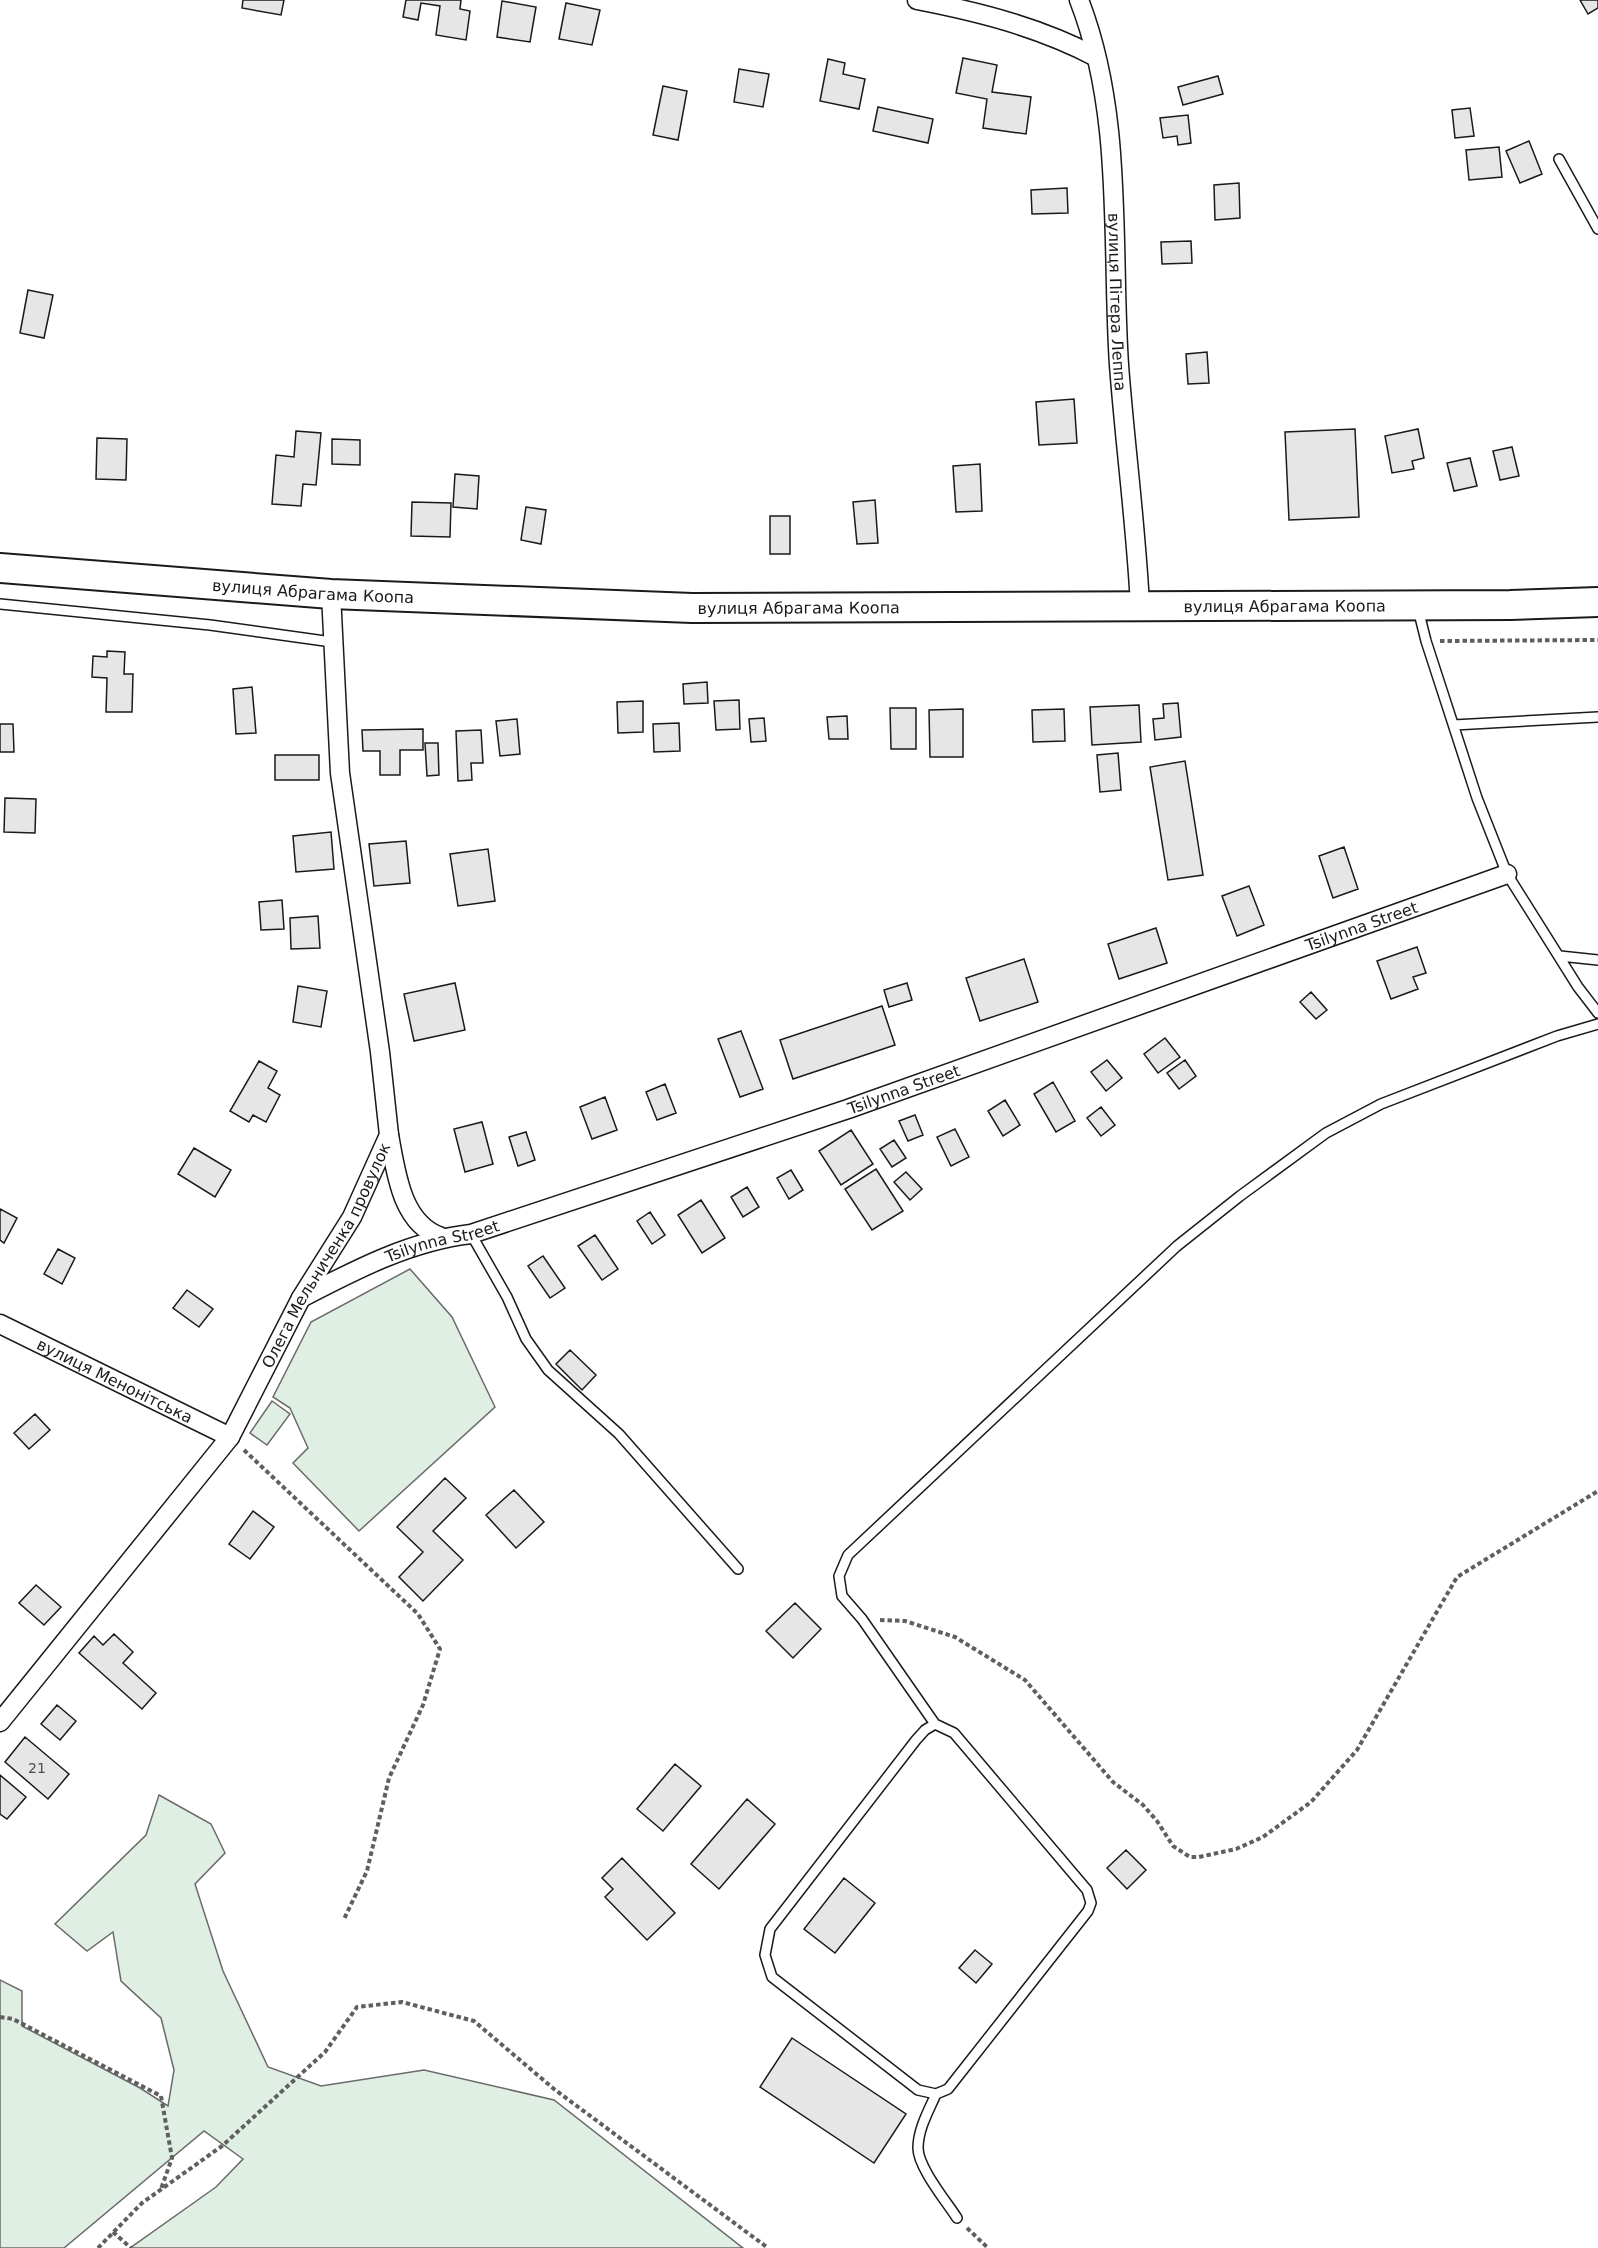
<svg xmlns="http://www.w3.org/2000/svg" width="1598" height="2248" font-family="'DejaVu Sans',sans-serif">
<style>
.green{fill:#e0efe3;stroke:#6a6a6a;stroke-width:1.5}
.building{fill:#e6e6e6;stroke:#1a1a1a;stroke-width:1.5}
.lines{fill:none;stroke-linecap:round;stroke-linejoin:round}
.service-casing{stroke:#1a1a1a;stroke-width:12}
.minor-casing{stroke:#1a1a1a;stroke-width:21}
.primary-casing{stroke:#1a1a1a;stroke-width:32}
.path{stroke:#5f5f5f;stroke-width:4;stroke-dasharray:4.5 3;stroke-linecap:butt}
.service{stroke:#fff;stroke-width:9}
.minor{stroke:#fff;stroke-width:18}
.primary{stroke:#fff;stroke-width:28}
.labels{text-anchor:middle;stroke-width:4.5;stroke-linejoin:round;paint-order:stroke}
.number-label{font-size:14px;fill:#4d4d4d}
.street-label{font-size:16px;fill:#1a1a1a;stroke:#fff}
</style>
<rect width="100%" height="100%" fill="#fff"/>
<path class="green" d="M410,1269L452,1317L495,1407L359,1531L293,1463L308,1448L290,1408L273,1397L311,1322Z
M272,1401L290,1414L267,1445L250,1433Z
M159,1795L211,1824L225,1853L195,1884L223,1971L268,2067L321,2086L424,2070L554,2100L743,2248H130L216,2187L243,2159L204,2131L64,2248H0V1980L22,1991V2026L140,2088L168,2106L174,2070L161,2018L121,1981L113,1932L87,1951L55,1924L146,1835Z"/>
<path class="building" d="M243,0H284L281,15L242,8Z
M406,0H461L460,9L470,11L466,40L436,35L440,6L421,3L418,20L403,17Z
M1580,0H1598V8L1588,14Z
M502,1L536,7L530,42L497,37Z
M566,3L600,10L592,45L559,39Z
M963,58L997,65L992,92L1031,97L1026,134L983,128L987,99L956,93Z
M828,59L845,63L843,74L865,79L859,109L820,101Z
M739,69L769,74L763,107L734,102Z
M1218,76L1223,94L1183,105L1178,87Z
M663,86L687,91L678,140L653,135Z
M878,107L933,119L928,143L873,131Z
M1470,108L1474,136L1455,138L1452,110Z
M1188,115L1191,143L1178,145L1177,136L1163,138L1160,118Z
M1529,141L1542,174L1520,183L1506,151Z
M1499,147L1502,177L1469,180L1466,150Z
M1239,183L1240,218L1215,220L1214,185Z
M1067,188L1068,213L1032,214L1031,190Z
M1191,241L1192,263L1162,264L1161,242Z
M28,290L53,295L44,338L20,333Z
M1207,352L1209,383L1188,384L1186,354Z
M1074,399L1077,443L1039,445L1036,402Z
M1355,429L1359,517L1289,520L1285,432Z
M1418,429L1424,458L1412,461L1414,469L1392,473L1385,436Z
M296,431L321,433L316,485L303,484L301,506L272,504L276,455L294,457Z
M97,438L127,439L126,480L96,479Z
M332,439L360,440V465L332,464Z
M1512,447L1519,476L1500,480L1493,451Z
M1470,458L1477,486L1454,491L1447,463Z
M980,464L982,511L956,512L953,466Z
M455,474L479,476L477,509L453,507Z
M875,500L878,543L857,544L853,502Z
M412,502L451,503L450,537L411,536Z
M526,507L546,510L541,544L521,540Z
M770,516H790V554H770Z
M107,651L125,652L124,674H133L132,712H106L107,678L92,677L93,656L107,657Z
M707,682L708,703L684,704L683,684Z
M252,687L256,733L236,734L233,689Z
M739,700L740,729L716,730L714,701Z
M643,701V732L618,733L617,702Z
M1178,703L1181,737L1155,740L1153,719L1164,718L1163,704Z
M1139,705L1141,742L1092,745L1090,707Z
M890,708H916V749H891Z
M963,709V757H930L929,710Z
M1064,709L1065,741L1033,742L1032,710Z
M847,716L848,739H829L827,717Z
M764,718L766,741L751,742L749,719Z
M517,719L520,754L500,756L496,721Z
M679,723L680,751L654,752L653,724Z
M0,724H13L14,752H0Z
M423,729V750H400V775H380V751H363L362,730Z
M481,730L483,763H471L472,780L458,781L456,731Z
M425,743H438L439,775L427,776Z
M1118,753L1121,790L1100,792L1097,755Z
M275,755H319V780H275Z
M1185,761L1203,875L1168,880L1150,767Z
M5,798L36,799L35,833L4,832Z
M331,832L334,869L296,872L293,836Z
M406,841L410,883L374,886L369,844Z
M1344,847L1358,889L1333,898L1319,856Z
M488,849L495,901L458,906L450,854Z
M1249,886L1264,925L1237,936L1222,896Z
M282,900L284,929L261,930L259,902Z
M318,916L320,948L291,949L290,918Z
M1156,928L1167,963L1119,979L1108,944Z
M1417,947L1426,973L1413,977L1418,989L1391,999L1377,961Z
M1024,959L1038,1002L980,1021L966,978Z
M455,983L465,1030L414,1041L404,994Z
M907,983L912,1000L889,1007L884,990Z
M298,986L327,991L321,1027L293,1022Z
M1311,992L1327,1010L1316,1019L1300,1002Z
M882,1006L895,1045L793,1079L780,1040Z
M741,1031L763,1089L740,1097L718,1039Z
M1165,1038L1180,1057L1158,1073L1144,1054Z
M1107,1060L1122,1078L1106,1091L1091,1072Z
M1185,1060L1196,1076L1179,1089L1167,1073Z
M259,1061L277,1071L268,1088L280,1095L266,1122L253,1115L249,1122L230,1111Z
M1053,1082L1075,1121L1056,1132L1034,1094Z
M665,1084L676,1113L657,1120L646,1092Z
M605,1097L617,1130L592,1139L580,1107Z
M1005,1100L1020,1125L1003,1136L988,1111Z
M1101,1107L1115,1125L1101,1136L1087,1118Z
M915,1115L923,1135L908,1141L899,1121Z
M482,1122L493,1164L465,1172L454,1129Z
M955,1129L969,1157L951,1166L937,1137Z
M851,1130L873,1164L841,1185L819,1151Z
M526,1132L535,1160L518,1166L509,1137Z
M894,1140L906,1158L892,1167L880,1149Z
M194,1148L231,1170L215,1197L178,1174Z
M876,1169L903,1211L872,1230L845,1189Z
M791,1170L803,1190L789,1199L777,1178Z
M906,1172L922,1189L910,1200L894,1182Z
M747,1187L759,1207L743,1217L731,1197Z
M701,1200L725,1238L702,1253L678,1215Z
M0,1209L17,1218L4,1243L0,1240Z
M650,1212L665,1235L652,1244L637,1221Z
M595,1235L618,1269L602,1280L578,1246Z
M58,1249L75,1258L62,1284L44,1274Z
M543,1256L565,1288L550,1298L528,1266Z
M187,1290L213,1309L199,1327L173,1308Z
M570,1350L596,1375L582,1390L556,1364Z
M35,1414L50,1430L29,1449L14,1433Z
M445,1478L466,1498L433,1531L463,1560L423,1601L399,1577L423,1552L397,1527Z
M514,1490L544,1522L516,1548L486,1515Z
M253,1511L274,1527L250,1559L229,1544Z
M36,1585L61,1607L44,1625L19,1603Z
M795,1603L821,1629L793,1658L766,1631Z
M114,1634L133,1652L123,1663L156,1693L142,1709L79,1653L94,1636L103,1645Z
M57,1705L76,1721L60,1740L41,1724Z
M25,1737L69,1774L48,1799L5,1762Z
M675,1764L701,1786L663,1831L637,1809Z
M0,1775L26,1797L7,1819L0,1814Z
M747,1799L775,1824L719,1889L691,1864Z
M1126,1850L1146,1870L1127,1889L1107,1868Z
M622,1858L675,1913L647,1940L605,1897L613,1889L602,1878Z
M844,1878L875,1903L835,1953L804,1929Z
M975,1950L992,1964L976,1983L959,1968Z
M792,2038L906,2114L874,2163L760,2087Z"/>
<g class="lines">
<defs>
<path id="service" d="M1559,159L1598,229
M0,604L210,625L332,642
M1418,609L1426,641L1477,798L1507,874L1578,987L1598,1013
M1454,725L1598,717
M1560,956L1598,960
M471,1234L507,1297L526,1339L548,1370L619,1434L738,1569
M935,1724L925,1730L916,1740L770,1929L765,1955L772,1977L918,2090L936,2094L948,2089L1088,1911L1091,1903L1087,1890L954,1733L935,1724L862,1619L842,1596L839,1576L848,1555L1177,1246L1240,1196L1326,1133L1381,1104L1557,1036L1598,1024
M936,2094C929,2110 918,2129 918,2148C918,2167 946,2201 957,2218"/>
<g id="minor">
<path d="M917,0C979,12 1039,27 1096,57"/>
<path id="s1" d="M1079,0C1124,115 1111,244 1119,365C1125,445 1136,525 1140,606"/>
<path d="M389,1135C396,1172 401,1223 441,1237"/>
<path id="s2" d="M301,1298C355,1270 410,1241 471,1234L848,1109L1507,874"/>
<path id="s3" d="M0,1324L230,1437"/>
<path id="s4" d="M0,1722L230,1437L301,1298L352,1217L389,1135L380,1052L340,773L331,594"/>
</g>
<g id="primary">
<path id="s5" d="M0,568L331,594L692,608L1510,605L1598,602"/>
</g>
</defs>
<use href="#service" class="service-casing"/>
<use href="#minor" class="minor-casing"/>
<use href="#primary" class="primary-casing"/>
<path class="path" d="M1440,641L1598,640
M244,1450L418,1614L440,1649L423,1705L389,1778L367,1871L344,1919
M880,1620L905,1621L955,1637L1025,1680L1113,1782L1143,1805L1157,1821L1173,1846L1190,1857H1199L1236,1849L1263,1837L1311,1802L1357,1750L1457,1577L1598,1491
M0,2017L13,2019L161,2096L172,2158L161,2189
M967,2228L988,2248
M113,2232L131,2248
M98,2248L142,2203L222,2146L325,2052L357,2007L402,2002L474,2021L554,2089L768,2248"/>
<use href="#service" class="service"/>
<use href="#minor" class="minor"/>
<use href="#primary" class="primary"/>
</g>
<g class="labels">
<g class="number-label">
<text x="37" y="1773">21</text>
</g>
<g class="street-label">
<text dy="6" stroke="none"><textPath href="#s1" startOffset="306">вулиця Пітера Леппа</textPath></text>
<text dy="6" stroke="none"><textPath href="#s5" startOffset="314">вулиця Абрагама Коопа</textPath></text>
<text dy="6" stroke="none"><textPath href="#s5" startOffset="1286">вулиця Абрагама Коопа</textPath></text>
<text dy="6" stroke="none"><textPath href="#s5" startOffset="800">вулиця Абрагама Коопа</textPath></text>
<text dy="6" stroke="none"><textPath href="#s2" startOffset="1125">Tsilynna Street</textPath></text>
<text dy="6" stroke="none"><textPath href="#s2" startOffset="639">Tsilynna Street</textPath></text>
<text dy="6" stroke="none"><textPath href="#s2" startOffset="153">Tsilynna Street</textPath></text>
<text dy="6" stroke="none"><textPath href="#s4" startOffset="572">Олега Мельниченка провулок</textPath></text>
<text dy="6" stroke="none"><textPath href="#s3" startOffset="128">вулиця Менонітська</textPath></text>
</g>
</g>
</svg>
